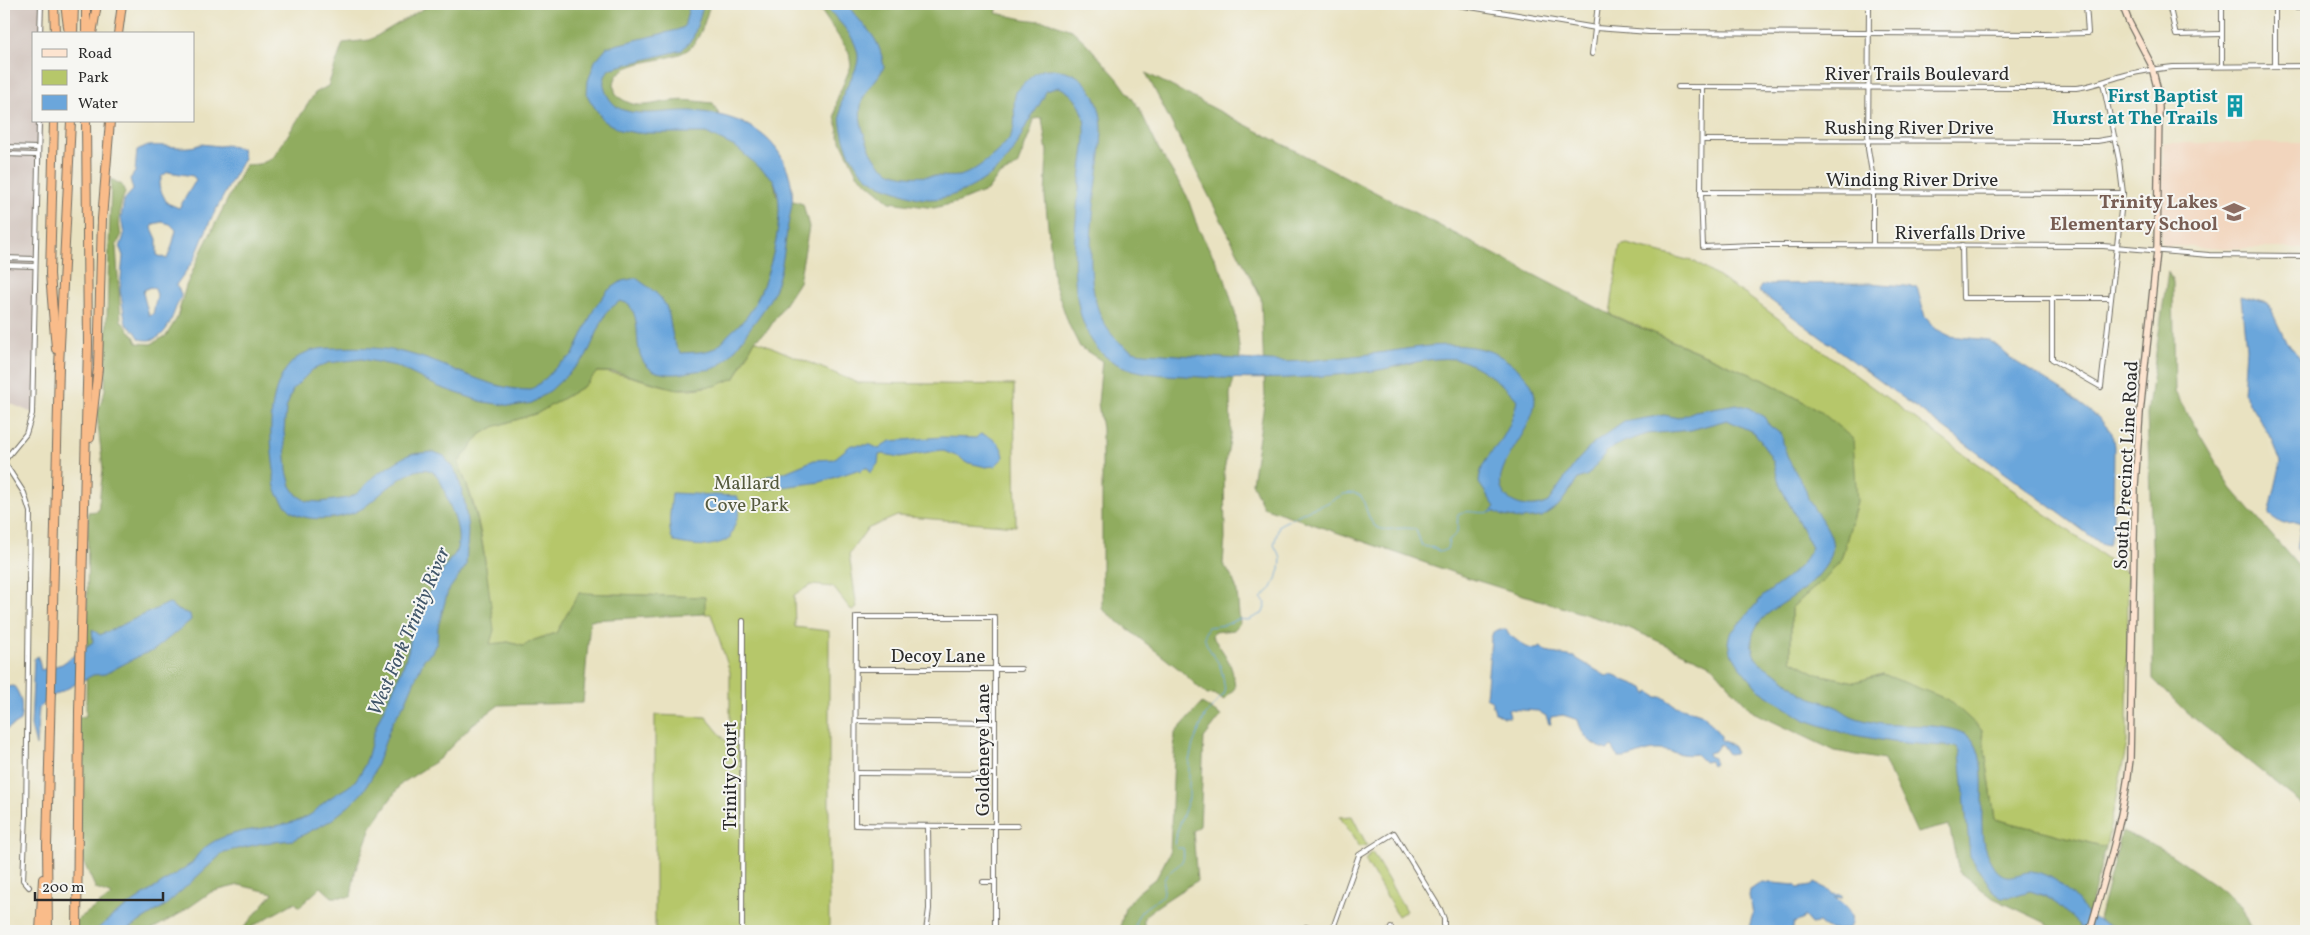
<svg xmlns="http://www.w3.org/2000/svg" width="2310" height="935" font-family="Vollkorn,serif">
	<rect width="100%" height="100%" fill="#f6f6f2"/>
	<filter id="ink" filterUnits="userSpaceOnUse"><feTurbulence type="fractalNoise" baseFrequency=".02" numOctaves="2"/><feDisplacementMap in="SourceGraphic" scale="10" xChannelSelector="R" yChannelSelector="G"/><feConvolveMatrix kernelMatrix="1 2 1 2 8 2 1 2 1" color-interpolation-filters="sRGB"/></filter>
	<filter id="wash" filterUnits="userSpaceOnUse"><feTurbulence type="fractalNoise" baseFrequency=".0096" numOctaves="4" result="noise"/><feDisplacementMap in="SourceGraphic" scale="20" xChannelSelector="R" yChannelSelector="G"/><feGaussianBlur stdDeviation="1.12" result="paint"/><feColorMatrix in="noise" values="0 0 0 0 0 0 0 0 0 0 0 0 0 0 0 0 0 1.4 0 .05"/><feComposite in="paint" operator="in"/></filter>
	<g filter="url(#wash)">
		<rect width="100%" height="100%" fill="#e9e2c1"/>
		<polygon fill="#f2d5bd" points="2163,143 2306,143 2306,248 2208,248 2161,245"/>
		<polygon fill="#cfc1ba" points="4,4 45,4 45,34 34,34 34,121 42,121 35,414 4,401"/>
		<g fill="#b6c76a" stroke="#70794a">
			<polygon points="1627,244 1695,262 1746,295 2128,574 2127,743 2106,847 1995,819 1982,730 1883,674 1855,682 1817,674 1791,660 1791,608 1827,577 1841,560 1857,502 1820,411 1764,380 1610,314 1620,246"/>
			<path d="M755,340L858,383L1014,385L1016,526L897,516L867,529L849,554L857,608L852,611L833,587L811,585L794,595L795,627L829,631V931H655V715L706,717L730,746V672L711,614H705L704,597L579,593L556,633L534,640L523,646L508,642L490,645C488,578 486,524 458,463L481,434L496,426L538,413L584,386L597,372C625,372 647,383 674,388C693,392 717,385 735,378Z"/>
			<polygon points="1352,816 1367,845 1360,847 1340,817"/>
			<polygon points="1372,852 1406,911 1398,916 1365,860"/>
		</g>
		<g fill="#90ac5e" stroke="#5e6c44">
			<path d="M431,4H710C706,17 702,36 691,47C674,64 622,57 615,80C613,85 615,90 616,95C638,112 649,103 673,101C686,99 700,102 713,103L726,128L772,171L777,196L803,204L809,227L799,282L768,330L755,340L735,378L715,386L676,389L616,372H597L584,386L538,413L496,426L481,434L458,463C483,520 486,570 494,630L490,644L508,642L523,646L534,640L556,633L579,593L705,597V614L590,620L583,703L499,705L473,724L439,759L401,784L371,827L355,872L351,897H332L321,887L299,907L295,902L253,926L249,931H241L273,893L239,885L211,892L181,913L149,931H74V922L112,895L96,889L77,848L75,718L86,716L88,512L98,511L103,469L97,415L105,390L111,179L122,185L125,193C119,205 118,223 121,236L116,246L121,321L134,336L137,343L151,344L166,336L177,318L186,286L202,250L245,165L260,164L273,158L315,93L328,86L343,43L370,40Z"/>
			<path d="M813,4H999L996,13L1023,19L1049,22L1072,30L1087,44L1118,79L1139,108L1158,148L1187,196L1198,228L1224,276L1235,312L1240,356L1230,394L1231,435L1224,470L1225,538L1223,564C1241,587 1236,595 1240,623L1234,630L1214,632L1212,636C1226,656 1233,663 1235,688L1224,700L1214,694L1207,695L1179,669L1102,609V429L1098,403L1102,361L1080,347L1069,325L1054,282L1045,197L1047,152L1042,118L1033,119L1030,133L1017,166L998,176L988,190L959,202L934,208L890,202L857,174L839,137L835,116L837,99L851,66L849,52L822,12Z"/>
			<polygon points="1146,73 1615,317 1764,380 1820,411 1853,439 1857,502 1841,560 1827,577 1791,608 1791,660 1817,674 1855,682 1883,674 1949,700 1982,730 1995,819 2106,847 2084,931 2055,931 2044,922 1993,898 1959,872 1949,825 1917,833 1884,760 1835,751 1753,712 1711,665 1629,628 1472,579 1263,507 1252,483 1265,398 1261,298"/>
			<polygon points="2168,271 2173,283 2175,392 2231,488 2306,575 2306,807 2185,711 2153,679 2153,572 2147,414"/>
			<path d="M1202,703L1221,716L1204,738L1200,826L1193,831L1197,881C1191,884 1147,912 1145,916C1143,920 1144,926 1145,931H1119L1125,908L1136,894L1157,877L1170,852L1175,733Z"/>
			<polygon points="2122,831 2167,852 2214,884 2241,906 2253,931 2096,931"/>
		</g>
		<g fill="#6ba6db" stroke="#4b6883" fill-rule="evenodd">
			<path d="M690,4H704L693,38L682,50L609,69C607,72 605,76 604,80C602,91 613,107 623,110C644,117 669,110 691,111C740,114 785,135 792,189C794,203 789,217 787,231C784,252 782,273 773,293C766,309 753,323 744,337C737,347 726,363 715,368C707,371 695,370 685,373C674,375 654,375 646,365C634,351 640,330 634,314C633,310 630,307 629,304L620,301L607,311L586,357L551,390L532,403L513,406L483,402L439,387L396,366L362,359L328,363L312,370L293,389L286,409L284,431L287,471L291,486L297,495L306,501L321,502L348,498L358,493L374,476L404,457L411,454L434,452L444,456L458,476L465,504L468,530L466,566L448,591L438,627L437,642L432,652L424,659L405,703L392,723L373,775L363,792L349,806L330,821L293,840L263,843L224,852L166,905L125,931H95L114,915L192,863C216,822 268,835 306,817C314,814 320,805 327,800C336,793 347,789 354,782C369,765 369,746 376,726C386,701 401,677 408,651C412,636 411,622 417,608C421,600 428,593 434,586C439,578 443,570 448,562C450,559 453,557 455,554C462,538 456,520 450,506C445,496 443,479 433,472C414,459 377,499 363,508C346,519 311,523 294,513C286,508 277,495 275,487C273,482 275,475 274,470C269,435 265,375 303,354C312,349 325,348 335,348C361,346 392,348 417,356C455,367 490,390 531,390L546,378L558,365L573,355L594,309L607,291L622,281L636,278C645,285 656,291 663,301C674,316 668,340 681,353C693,352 704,353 715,348C720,345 725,338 729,334C735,328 743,322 748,315C768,287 790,210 773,179L737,148L706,133H637L620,130L604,121L591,102L587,95L588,81L595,61L607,47L677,30L684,27Z"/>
			<path d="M824,4H847C864,29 879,33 884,67C878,80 863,91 861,106C859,118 862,129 866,139C879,175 897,178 932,176C940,176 951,177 959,176C974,173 1002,150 1010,137C1019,123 1011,107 1016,92C1023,85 1031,75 1040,71C1046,68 1053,69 1059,70C1088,73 1101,102 1102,128C1101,189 1063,317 1133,351C1143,354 1153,353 1163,354C1188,356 1213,357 1238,359C1261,360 1283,363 1306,361C1332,358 1359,356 1385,352C1421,347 1453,340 1489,351C1502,356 1513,364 1523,374C1557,407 1508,444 1501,476C1495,502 1529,513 1548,502L1576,462L1593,444L1624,422L1664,415L1678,418L1695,411L1737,404L1749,408L1764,417L1770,426L1782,435C1784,456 1794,469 1804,486C1807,492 1807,499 1811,504C1821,521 1839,536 1830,558C1823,572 1811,584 1798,593C1779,608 1745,620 1753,652C1757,665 1772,670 1782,677C1789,682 1794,688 1800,692C1811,699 1823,701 1834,706C1840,708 1845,713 1851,716C1860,720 1872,722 1882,724C1908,727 1940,722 1965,734C1995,749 1974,823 1986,852C2005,896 2018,865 2041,873C2061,879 2075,900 2089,914C2098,924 2113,925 2125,931H2099L2080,926L2058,905L2045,896L2030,891L2010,897H2001L1992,889L1970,856L1960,752L1957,747L1892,742L1843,733L1805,720L1759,690L1740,667L1730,651L1728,642L1730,634L1763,596L1786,579L1801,565L1812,548L1780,486L1773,461L1764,446L1755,433L1727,420L1691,430L1647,434L1621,443L1607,451L1588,475L1578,479L1560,504L1542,517L1520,519L1503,516L1494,511L1489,513L1495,507L1479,483C1479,467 1489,455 1498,444C1507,434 1515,413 1517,400C1507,386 1473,361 1455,359C1429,356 1399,367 1373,371C1311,379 1248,381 1185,376C1163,375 1139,374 1119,365C1057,336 1076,225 1081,170C1083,152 1088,132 1083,114C1079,101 1070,92 1059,87L1046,91C1042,103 1033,113 1027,124C1021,135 1017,147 1009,157C992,178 958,199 930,199C918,199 907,195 897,191C882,186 871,182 861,171C845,153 835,119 843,96C848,80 862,67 857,50C852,32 835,18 824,4Z"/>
			<path d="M201,144L219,146L227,145L242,149L244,158L211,219L194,260L176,285C178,289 181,291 181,296C180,300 178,303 176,307C170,324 163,345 140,339L135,331L126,324L120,290L123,256L120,248L124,235L121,218L124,200L133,190L130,179L135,172L137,150C156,139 181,153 201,144ZM168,172L193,176L196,180L179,208L167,203L161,191L159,186L162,176ZM162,222L170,224L176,230L172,246L167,259L157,255V239L152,228L153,224ZM150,287L155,289L157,295L153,314L149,316L143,293L144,290Z"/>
			<polygon points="1870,283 1917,287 1925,317 1936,329 1950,336 1989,340 1996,345 2013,360 2066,393 2099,418 2112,433 2114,446 2113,531 2109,545 2100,543 1758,291 1761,286 1771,284"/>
			<polygon points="2241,296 2268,303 2286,342 2306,363 2306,556 2297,550 2301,522 2281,523 2269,515 2281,462 2272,439 2243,393 2246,348"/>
			<path d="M980,434C992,436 1003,444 1004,457L995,466L986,467L965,462L961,458L941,450L900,457L883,454L879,455L878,464L870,473L869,469L865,467L860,472L857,470L821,482L768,489H764L761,485V479L773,474L778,475L814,460L834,459L851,445H871L879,449L890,441L942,437L976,438Z"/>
			<path d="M672,493L737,496C738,499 740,501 740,504C742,510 732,530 730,538C712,549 694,546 674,542C666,530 671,508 672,493Z"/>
			<polygon points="169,603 177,610 190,614 191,620 153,651 141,655 105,674 93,675 53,696 39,708 36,746 31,726 34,659 38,656 41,670 62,664 93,642 92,629 100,635"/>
			<path d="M1500,629L1507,630L1508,634C1518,640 1529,654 1541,647L1546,652L1574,657L1606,676L1612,675L1644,688L1647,695L1649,692L1657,697H1663L1676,706L1704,715L1721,736V740L1732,745L1736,753L1728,754L1721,744L1719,745L1715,751L1708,753V756L1713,758L1715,763L1712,765L1710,761L1704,762L1696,754C1682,757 1668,749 1654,750C1642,751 1631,759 1619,758L1612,747L1607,750C1590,745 1582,735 1578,720L1563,715L1551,717L1550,720L1551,724H1549L1546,716L1538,711L1508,709L1510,717H1503L1495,712L1491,700L1486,697L1491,638L1493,632Z"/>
			<path d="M14,686C22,697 23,707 20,721L4,731V687Z"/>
			<path d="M1762,882L1795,885L1798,888L1811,886L1815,883L1831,891L1832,894L1842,895V898L1834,897C1844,904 1857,914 1849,928C1838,931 1828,932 1819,923L1811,924L1804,916L1802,920L1794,923L1792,931H1748L1753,913L1749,896L1750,890Z"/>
		</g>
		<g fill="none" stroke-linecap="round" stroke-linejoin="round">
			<path stroke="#6ba6db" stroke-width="1" d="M1134,931C1137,908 1147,908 1162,896C1164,890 1162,882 1166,876C1174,865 1187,866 1183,848H1177L1175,846L1177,832L1189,798V761L1193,744L1205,716L1225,693C1224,684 1223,675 1220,666C1214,653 1198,641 1208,627L1225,625L1238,619L1248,620L1263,613L1266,603L1261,598L1272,588L1280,570L1281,558L1274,545L1279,525L1308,510L1325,504L1344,494L1354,493L1361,496C1366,505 1367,517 1374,525C1384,535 1402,524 1416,530L1422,546L1434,548L1440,552L1447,549L1449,540L1457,533L1458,514C1467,508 1481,516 1494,511"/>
		</g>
	</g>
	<g filter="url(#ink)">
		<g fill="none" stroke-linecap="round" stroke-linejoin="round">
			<defs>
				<g id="street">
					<polyline points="1452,4 1596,28 1649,32 2045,34 2088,33 2086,4"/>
					<polyline points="1869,4 1868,149 1873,179 1873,245"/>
					<polyline points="2169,4 2176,35 2222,34"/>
					<polyline points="2222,4 2222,66"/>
					<polyline points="2275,4 2275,66"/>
					<polyline points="2275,7 2306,7"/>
					<polyline points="40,34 41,4"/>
					<polyline points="1592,54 1598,4"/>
					<path d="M1678,87L2076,88C2093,86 2106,80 2122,76C2139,71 2156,69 2173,67L2306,66"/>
					<polyline points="1702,87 1701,192 1703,247 1754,245 2103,246 2209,255 2306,256"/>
					<polyline points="1702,140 2097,141 2115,138"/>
					<polyline points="4,147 38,148"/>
					<polyline points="4,154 37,155"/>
					<polyline points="1701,192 2123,193"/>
					<polyline points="1962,245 1963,298 2111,298"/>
					<polyline points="4,258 35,259"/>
					<polyline points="4,265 35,266"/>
					<polyline points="2052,298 2052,359 2101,387 2123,193 2119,160 2103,83"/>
					<polyline points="4,461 26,434 32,414 39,121"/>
					<polyline points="4,462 24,493 30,512 26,815 23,880 29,887"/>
					<polyline points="856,669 1021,669"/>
					<polyline points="856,721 995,723"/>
					<polyline points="856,773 995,774"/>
					<polyline points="983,882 995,882"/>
					<polyline points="1306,927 1319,931"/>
					<polyline points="742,931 743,621"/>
					<polyline points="926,931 929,909 928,826"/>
					<path d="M995,931V617H856L855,825C909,826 963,826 1017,826"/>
					<polyline points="1332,931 1359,855 1394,833 1440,909 1444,919 1444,931"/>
					<polyline points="1390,931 1391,928"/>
				</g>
				<path id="secondary" d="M2090,931C2106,874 2124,818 2130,759L2135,486L2140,413L2157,251L2159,109L2158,91L2151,64L2129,22L2122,4"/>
				<g id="highway">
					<polyline points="54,4 55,34"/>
					<polyline points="65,4 69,34"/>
					<polyline points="86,4 86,34"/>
					<polyline points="73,34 74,4"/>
					<polyline points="92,34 97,4"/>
					<polyline points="118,34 122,4"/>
					<polyline points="54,121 50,274 56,349"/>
					<polyline points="90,438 98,368 102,219 110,121"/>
					<polyline points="40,931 43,879"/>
					<polyline points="48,931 47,845 59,366 71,121"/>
					<polyline points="77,931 79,711 88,345 86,121"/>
				</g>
			</defs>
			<use href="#street" stroke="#6e6b60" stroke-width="6"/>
			<use href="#secondary" stroke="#6e6b60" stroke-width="8"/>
			<use href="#highway" stroke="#6e6b60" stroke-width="10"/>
			<use href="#street" stroke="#fff" stroke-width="4"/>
			<use href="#secondary" stroke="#fde4d0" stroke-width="5.5"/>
			<use href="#highway" stroke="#f9bc8a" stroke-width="8"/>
		</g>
	</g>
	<defs>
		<symbol id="building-bare" viewBox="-9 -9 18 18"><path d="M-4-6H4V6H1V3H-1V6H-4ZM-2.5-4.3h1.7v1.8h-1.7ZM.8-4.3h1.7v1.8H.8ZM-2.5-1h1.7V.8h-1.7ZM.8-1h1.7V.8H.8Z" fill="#0f9aa8" stroke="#f6f6f2" stroke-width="2.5" paint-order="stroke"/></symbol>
		<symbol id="school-bare" viewBox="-9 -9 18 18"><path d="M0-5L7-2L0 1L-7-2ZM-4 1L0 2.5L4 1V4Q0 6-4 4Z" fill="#8d6e63" stroke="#f6f6f2" stroke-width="2.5" paint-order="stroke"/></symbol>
	</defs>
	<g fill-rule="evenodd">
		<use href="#building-bare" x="2219" y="90" width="32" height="32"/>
		<use href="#school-bare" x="2218" y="196" width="32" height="32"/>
	</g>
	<g text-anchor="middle" stroke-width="4" stroke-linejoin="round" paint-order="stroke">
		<g font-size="19" fill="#2b2b2b" stroke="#f6f6f2">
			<text x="1917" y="80">River Trails Boulevard</text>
			<text x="1909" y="134">Rushing River Drive</text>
			<text x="1912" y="186">Winding River Drive</text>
			<text x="1960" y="239">Riverfalls Drive</text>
			<text transform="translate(2125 465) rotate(-87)" y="7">South Precinct Line Road</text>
			<text x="938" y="662">Decoy Lane</text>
			<text transform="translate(982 750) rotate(-90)" y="7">Goldeneye Lane</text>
			<text transform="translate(729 776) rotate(-90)" y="7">Trinity Court</text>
		</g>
		<g font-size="19" font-weight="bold" fill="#0d838f" stroke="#f6f6f2" text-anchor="end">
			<text x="2218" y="102">First Baptist<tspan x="2218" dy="22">Hurst at The Trails</tspan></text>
		</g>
		<g font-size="19" font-weight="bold" fill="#785e54" stroke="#f6f6f2" text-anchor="end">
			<text x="2218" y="208">Trinity Lakes<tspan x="2218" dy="22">Elementary School</tspan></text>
		</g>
		<g font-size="19" fill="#555a3e" stroke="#f6f6f2">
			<text x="747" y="489">Mallard<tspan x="747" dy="22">Cove Park</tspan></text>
		</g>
		<g font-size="20" font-style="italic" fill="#415669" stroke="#f6f6f2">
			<text transform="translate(408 631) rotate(-67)" y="7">West Fork Trinity River</text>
		</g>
	</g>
	<rect width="2310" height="935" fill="none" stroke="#f6f6f2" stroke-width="20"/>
	<rect x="32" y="32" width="162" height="90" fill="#f6f6f2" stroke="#a5a5a2"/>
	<rect x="42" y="49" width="25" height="8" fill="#fde4d0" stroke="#a5a5a2"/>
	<text x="78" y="58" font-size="15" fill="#2b2b2b">Road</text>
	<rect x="42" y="70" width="25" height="15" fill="#b6c76a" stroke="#a5a5a2"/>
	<text x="78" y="82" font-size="15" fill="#2b2b2b">Park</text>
	<rect x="42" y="95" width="25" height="15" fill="#6ba6db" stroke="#a5a5a2"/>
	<text x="78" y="108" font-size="15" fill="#2b2b2b">Water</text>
	<path d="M35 892v8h128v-8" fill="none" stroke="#2b2b2b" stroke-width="2.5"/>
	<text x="42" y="892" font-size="15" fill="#2b2b2b" stroke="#f6f6f2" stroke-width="4" paint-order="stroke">200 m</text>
</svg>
